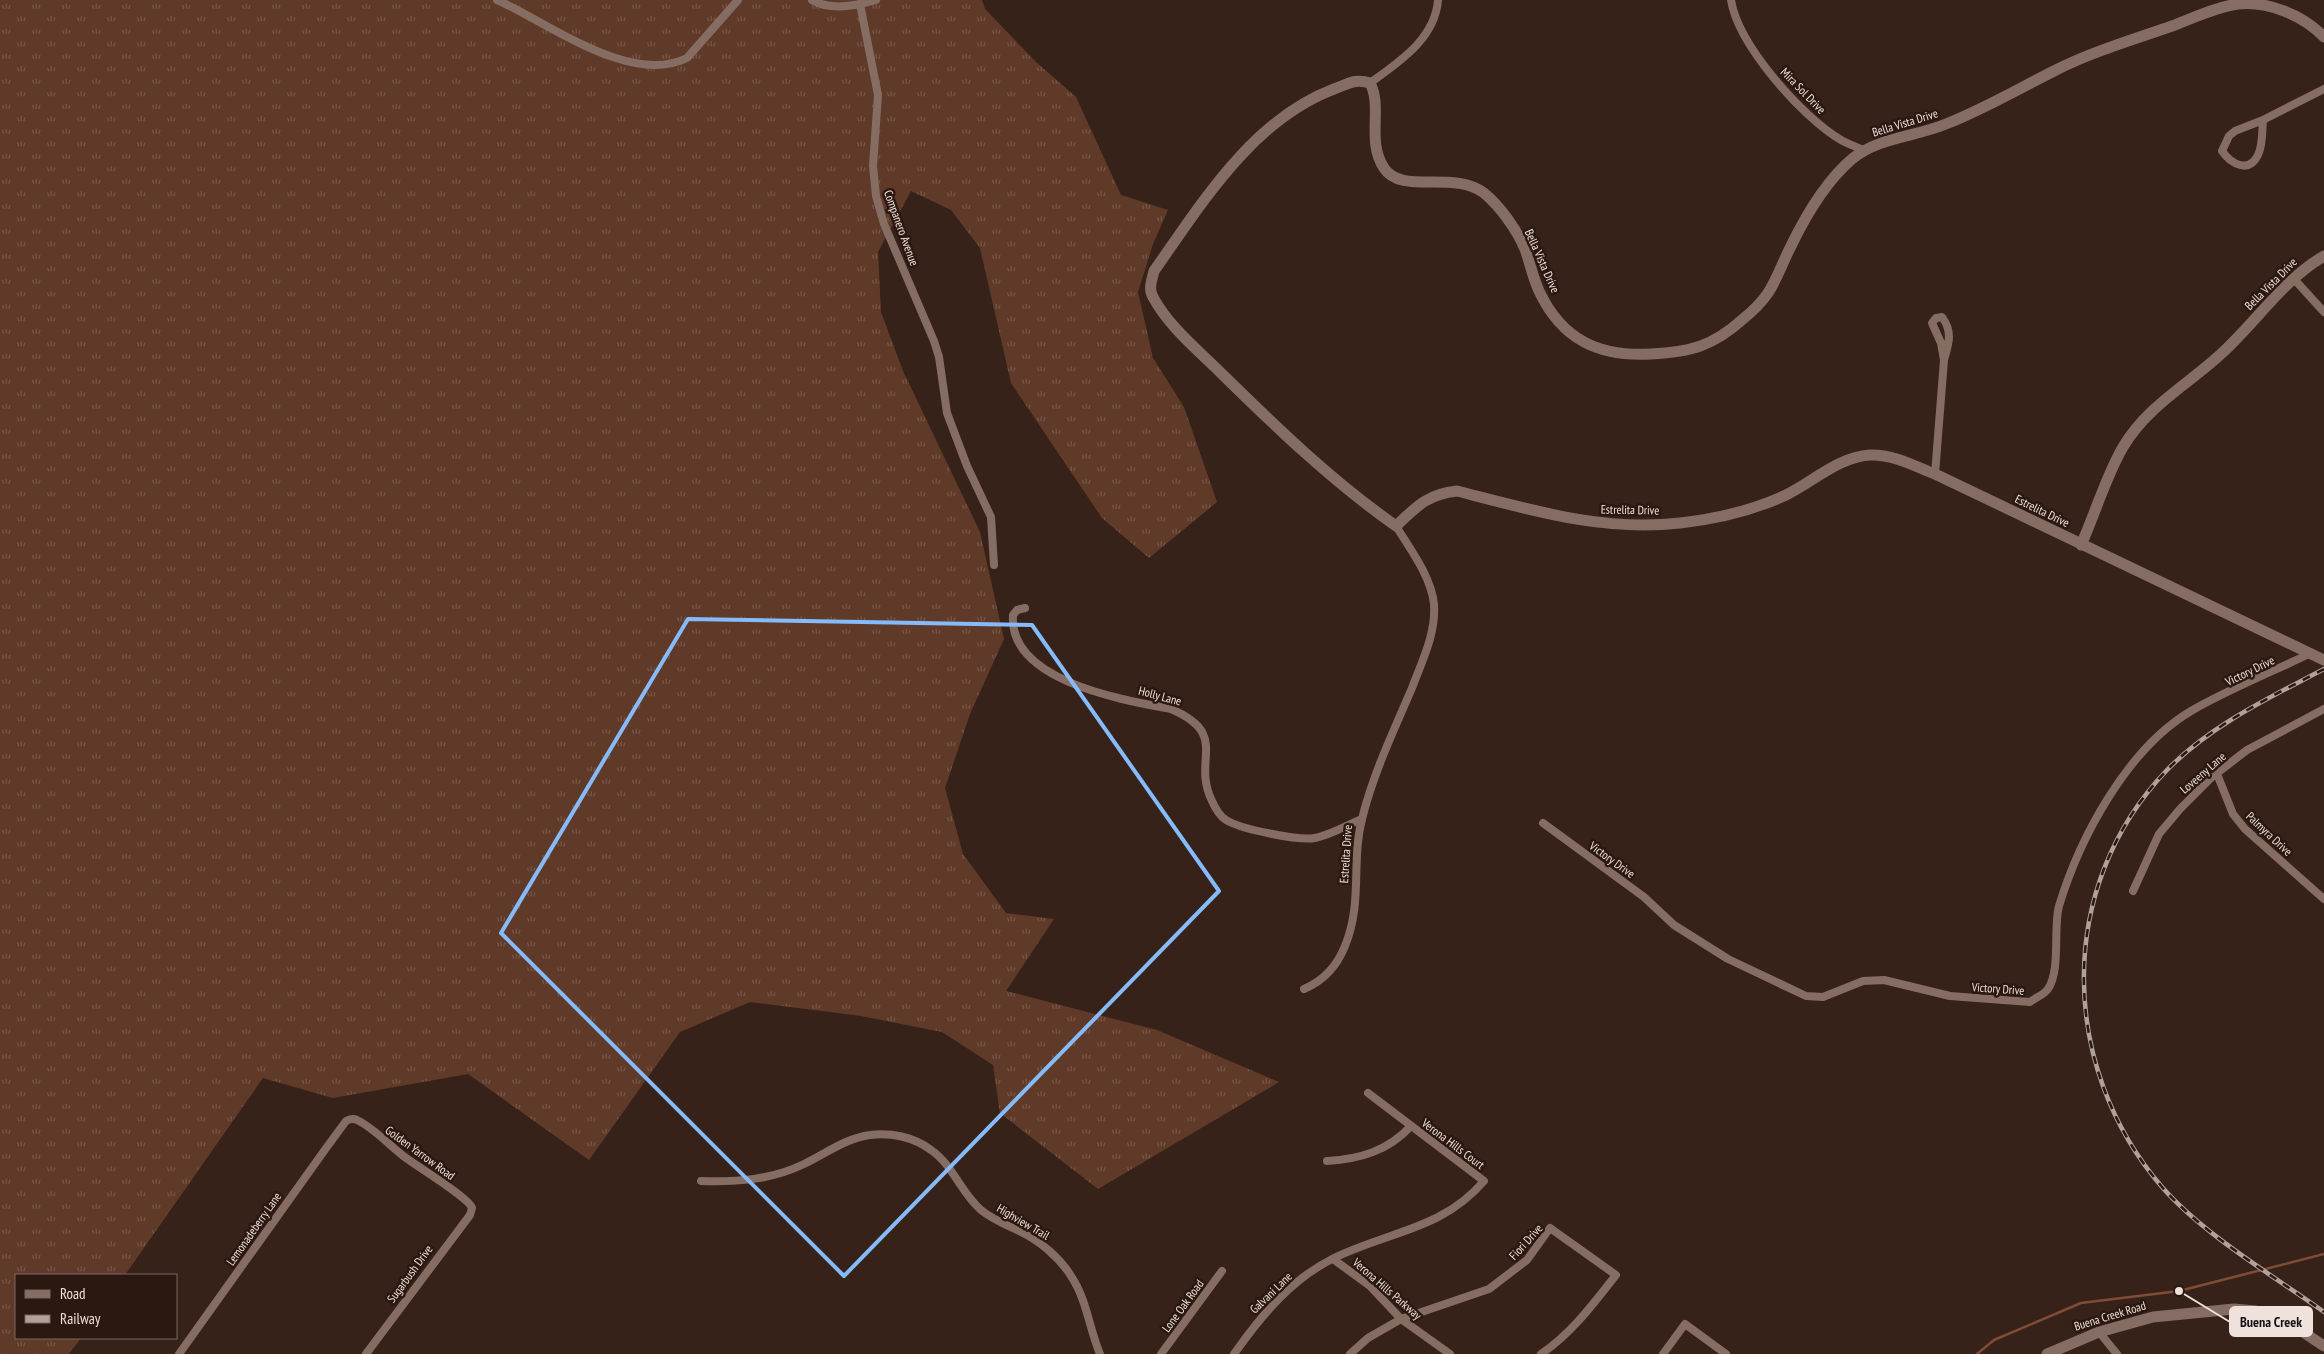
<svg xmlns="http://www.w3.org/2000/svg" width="2324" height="1354" font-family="'PT Sans Narrow',sans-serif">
	<defs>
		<pattern id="grass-tufts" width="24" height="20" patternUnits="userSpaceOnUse" patternTransform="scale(1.25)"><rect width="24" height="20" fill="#603a29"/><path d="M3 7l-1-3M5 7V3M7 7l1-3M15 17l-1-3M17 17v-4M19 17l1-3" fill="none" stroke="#775647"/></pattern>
	</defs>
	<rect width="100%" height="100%" fill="#362219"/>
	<polygon fill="url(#grass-tufts)" points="0,0 982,0 985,9 1036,62 1076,97 1121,195 1168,210 1153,244 1138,292 1153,358 1184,407 1217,502 1149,558 1102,518 1011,383 980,248 951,210 911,191 878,252 881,312 903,371 980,532 1004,639 970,714 945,788 963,854 1006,913 1054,919 1006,991 1157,1030 1279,1082 1098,1189 1000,1113 993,1065 942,1032 861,1016 750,1002 680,1032 589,1160 468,1074 333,1098 263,1078 125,1275 16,1275 16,1338 81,1338 69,1354 0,1354"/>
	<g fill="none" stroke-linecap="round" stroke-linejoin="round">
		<polyline stroke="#804c36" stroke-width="2.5" points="1977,1354 1994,1340 2081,1303 2179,1291 2324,1254"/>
		<g stroke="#856d63" stroke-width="8">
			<path d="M497,0C549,23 630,86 687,58L738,0"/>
			<path d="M812,0C830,11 856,6 876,0"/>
			<path d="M1731,0C1738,45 1802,117 1841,140C1848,144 1857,147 1865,151"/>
			<polyline points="860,4 878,95 873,166 876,196 884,224 934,341 939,357 947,413 967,466 991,517 994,565"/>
			<path d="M1370,83C1399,62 1435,39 1438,0"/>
			<path d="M2263,120C2262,131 2263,145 2258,155C2249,174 2231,164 2222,151L2229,136L2235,131L2263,120L2324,89"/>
			<polyline points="2294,279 2324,312"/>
			<path d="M1935,474L1944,360L1941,343L1932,323L1936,318L1942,317C1953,332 1949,343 1944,360"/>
			<path d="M1025,608L1017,610L1013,615C1008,681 1123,700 1171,709C1231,735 1191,759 1212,801C1215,808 1220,816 1226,820C1240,829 1299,841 1315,838C1331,835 1347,825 1362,819"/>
			<polyline points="2217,774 2233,814 2245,829 2324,899"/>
			<path d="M1543,823L1644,897L1674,925L1728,959L1806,996L1823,997L1863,981L1884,980L1950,996L2030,1002C2035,998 2045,994 2048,989C2061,970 2053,927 2059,906C2080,837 2127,749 2191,711C2229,689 2272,672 2311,653"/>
			<polyline points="2133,891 2159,834 2180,809 2212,777 2247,750 2324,709"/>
			<path d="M1304,989C1323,981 1337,966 1345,946C1363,902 1351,862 1362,819C1373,774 1394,730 1412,688C1422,661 1436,634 1434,604C1431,576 1410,549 1396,526"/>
			<path d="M1327,1161C1360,1159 1388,1151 1411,1126"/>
			<path d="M701,1181C738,1182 771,1180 804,1164C825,1154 846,1138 870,1135C890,1132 914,1137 931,1150C953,1165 961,1193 981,1210C993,1220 1007,1225 1021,1232C1040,1241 1060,1258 1071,1276C1087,1300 1089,1328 1100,1354"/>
			<polyline points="1333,1259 1370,1286 1401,1319 1450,1354"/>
			<polyline points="2099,1332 2117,1354"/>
			<path d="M179,1354L324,1151L346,1121C350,1119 353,1118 357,1120C374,1128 390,1146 406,1158C418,1167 469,1198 472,1208L470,1215L366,1354"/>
			<polyline points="1161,1354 1222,1271"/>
			<path d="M1234,1354C1261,1316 1291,1279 1334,1258C1389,1231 1442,1230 1484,1181L1368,1093"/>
			<path d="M1350,1354L1368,1338L1401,1319L1489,1289L1527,1260L1550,1228L1616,1275C1593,1304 1572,1333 1541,1354"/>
			<polyline points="1663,1354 1685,1324 1726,1354"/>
		</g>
		<g stroke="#856d63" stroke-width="11">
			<path d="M2324,37C2303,15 2268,1 2238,4C2216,7 2193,18 2172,26C2132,40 2091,52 2054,71C2018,89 1984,109 1946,124C1915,137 1879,137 1852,159C1825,182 1806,215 1791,246C1774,280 1774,294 1743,319C1713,346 1691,352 1651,354C1599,357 1562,340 1539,291C1533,278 1530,263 1525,249C1517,230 1500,206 1484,193C1454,170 1401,195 1384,168C1366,141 1383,107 1370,83C1355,78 1348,84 1334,89C1252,120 1202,203 1154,271C1152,280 1148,289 1153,297C1169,327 1198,350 1221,373C1277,428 1332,481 1396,526C1417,506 1428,494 1457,491C1531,510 1603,532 1680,523C1715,519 1754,510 1786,495C1813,482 1838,457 1870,455C1893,454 1914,466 1935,474L2324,660"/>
			<path d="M2081,545C2095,514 2106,476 2123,447C2147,406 2189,384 2222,353C2256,322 2284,279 2324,256"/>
			<polyline points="2047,1354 2099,1332 2153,1317 2234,1309 2256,1311 2282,1318 2324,1346"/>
		</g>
		<defs>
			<path id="rail" d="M2324,669C2269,698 2211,725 2167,770C2055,887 2059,1067 2162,1187C2203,1234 2272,1275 2324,1312"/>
		</defs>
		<use href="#rail" stroke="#b1a19b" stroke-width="4.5"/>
		<use href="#rail" stroke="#2b1810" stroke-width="2.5" stroke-dasharray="8" stroke-linecap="butt"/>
	</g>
	<path fill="none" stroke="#86bbfb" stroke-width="4" stroke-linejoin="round" d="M688,619L1032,625L1219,891L844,1276L501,933Z"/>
	<g text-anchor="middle" stroke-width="5" stroke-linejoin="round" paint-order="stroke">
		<g font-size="12" fill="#efe1dc" stroke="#2b1810">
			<text transform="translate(1803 91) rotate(46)" y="4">Mira Sol Drive</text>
			<text transform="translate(1905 123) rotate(-17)" y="4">Bella Vista Drive</text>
			<text transform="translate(901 228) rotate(70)" y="4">Companero Avenue</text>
			<text transform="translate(1542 261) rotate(66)" y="4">Bella Vista Drive</text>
			<text transform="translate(2271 284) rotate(-45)" y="4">Bella Vista Drive</text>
			<text transform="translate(1630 510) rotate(1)" y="4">Estrelita Drive</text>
			<text transform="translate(2042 511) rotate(26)" y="4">Estrelita Drive</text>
			<text transform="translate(2250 671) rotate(-26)" y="4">Victory Drive</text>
			<text transform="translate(1160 696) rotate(15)" y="4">Holly Lane</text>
			<text transform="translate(2203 773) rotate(-41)" y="4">Loveeny Lane</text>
			<text transform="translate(2269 834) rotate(43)" y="4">Palmyra Drive</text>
			<text transform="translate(1346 854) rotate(-86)" y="4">Estrelita Drive</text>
			<text transform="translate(1612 860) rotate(36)" y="4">Victory Drive</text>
			<text transform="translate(1998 989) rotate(4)" y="4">Victory Drive</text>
			<text transform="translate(1453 1144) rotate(37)" y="4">Verona Hills Court</text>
			<text transform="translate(420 1153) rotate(36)" y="4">Golden Yarrow Road</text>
			<text transform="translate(1023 1222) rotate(30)" y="4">Highview Trail</text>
			<text transform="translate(254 1229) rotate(-55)" y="4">Lemonadeberry Lane</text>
			<text transform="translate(1526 1242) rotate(-48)" y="4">Fiori Drive</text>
			<text transform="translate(410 1274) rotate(-54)" y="4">Sugarbush Drive</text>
			<text transform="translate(1387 1289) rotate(41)" y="4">Verona Hills Parkway</text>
			<text transform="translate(1271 1293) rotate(-44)" y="4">Galvani Lane</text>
			<text transform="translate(1183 1306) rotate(-54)" y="4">Lone Oak Road</text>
			<text transform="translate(2110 1316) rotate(-17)" y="4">Buena Creek Road</text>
		</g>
	</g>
	<path fill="none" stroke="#efe1dc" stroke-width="2" d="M2179 1291L2230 1322"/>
	<circle fill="#efe1dc" stroke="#2b1810" stroke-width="2" cx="2179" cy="1291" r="5"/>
	<rect fill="#efe1dc" stroke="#efe1dc" stroke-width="2" x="2230" y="1307" width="82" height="29" rx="5"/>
	<g font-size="14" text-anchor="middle" font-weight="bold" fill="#111">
		<text x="2271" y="1327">Buena Creek</text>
	</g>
	<rect x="15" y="1274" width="162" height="65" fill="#2b1810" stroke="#796862"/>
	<rect x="25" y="1290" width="25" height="8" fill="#856d63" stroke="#796862"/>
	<text x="60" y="1299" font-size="15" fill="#efe1dc">Road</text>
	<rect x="25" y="1315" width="25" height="8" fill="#b1a19b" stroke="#796862"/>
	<text x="60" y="1324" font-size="15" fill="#efe1dc">Railway</text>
</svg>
